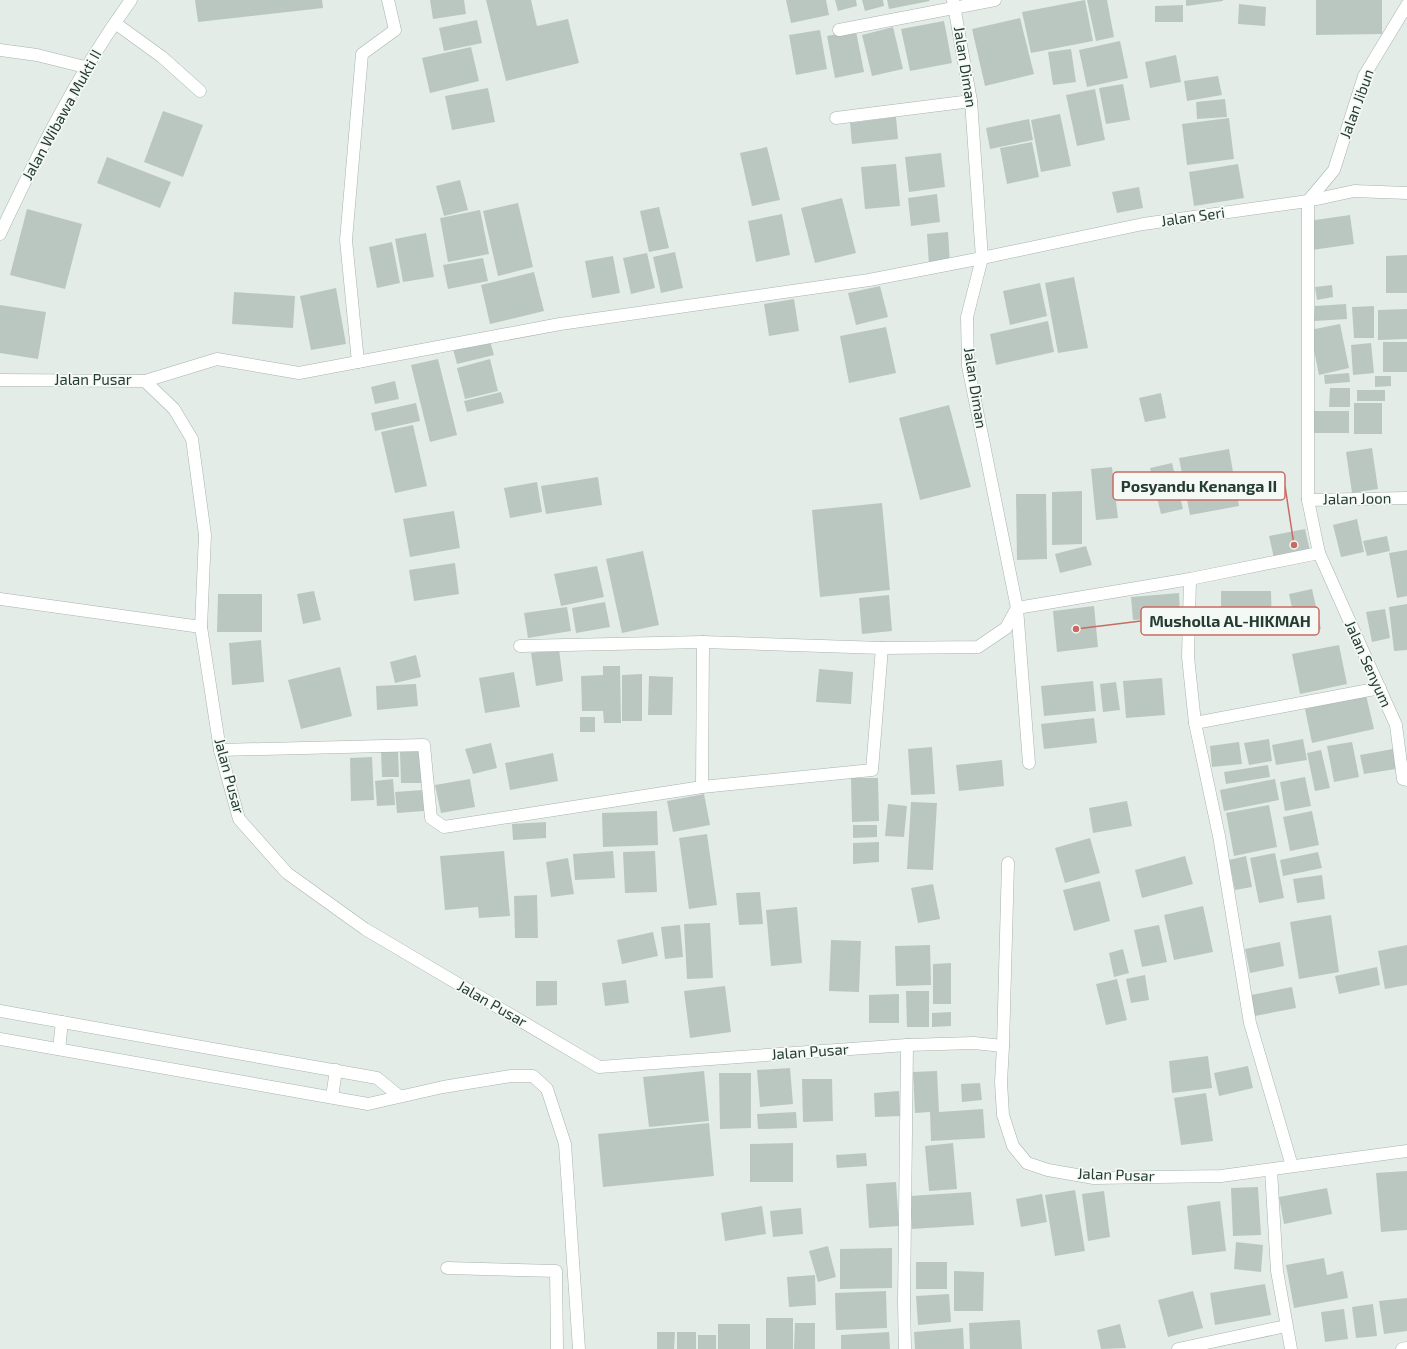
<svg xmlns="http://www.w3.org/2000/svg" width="1407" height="1349" font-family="'Exo 2',sans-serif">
	<rect width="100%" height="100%" fill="#e4ece7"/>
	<g fill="#bac7c0">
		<polygon points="195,0 322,0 323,8 198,22"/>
		<polygon points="430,0 464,0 466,14 433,19"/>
		<polygon points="486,0 531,0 537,26 568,19 579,63 506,81"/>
		<polygon points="786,0 826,0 829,15 791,23"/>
		<polygon points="835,0 856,0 857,6 838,11"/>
		<polygon points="862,0 883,0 884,6 865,11"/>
		<polygon points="887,0 929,0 930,1 889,9"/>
		<polygon points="1085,0 1093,41 1031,53 1022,12"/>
		<polygon points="1087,0 1107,0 1114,37 1096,41"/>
		<polygon points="1186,0 1223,0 1223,1 1186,6"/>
		<polygon points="1316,0 1382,0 1382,34 1316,35"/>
		<polygon points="1239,4 1266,7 1265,26 1238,24"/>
		<polygon points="1183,5 1183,22 1155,22 1155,6"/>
		<polygon points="1020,18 1034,74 985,86 972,29"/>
		<polygon points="477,20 482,43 444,51 439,28"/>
		<polygon points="944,21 952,63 910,71 901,29"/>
		<polygon points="893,27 903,69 872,76 862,35"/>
		<polygon points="820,30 827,69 796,75 789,35"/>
		<polygon points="856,31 864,72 835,78 827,36"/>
		<polygon points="1120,41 1128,78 1087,87 1079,50"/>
		<polygon points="471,47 479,81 430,93 422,58"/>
		<polygon points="1071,49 1076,82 1053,85 1048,52"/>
		<polygon points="1176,55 1181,82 1150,88 1145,62"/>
		<polygon points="1218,76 1222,95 1187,101 1184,81"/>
		<polygon points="1123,84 1130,120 1106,124 1099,88"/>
		<polygon points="488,88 495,122 452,130 445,96"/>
		<polygon points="1095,89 1105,140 1077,146 1066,95"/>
		<polygon points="1225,99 1227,117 1197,119 1196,102"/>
		<polygon points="163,111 203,125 183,177 144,162"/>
		<polygon points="1060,114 1071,166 1041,172 1031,120"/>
		<polygon points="896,117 898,139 852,144 850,123"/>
		<polygon points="1229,118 1234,159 1187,165 1182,124"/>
		<polygon points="1029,119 1033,140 990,149 986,128"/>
		<polygon points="1032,142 1039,177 1007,184 1000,148"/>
		<polygon points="767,147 780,200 752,206 740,153"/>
		<polygon points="941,153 945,187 909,192 905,157"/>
		<polygon points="107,157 171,182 160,208 97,183"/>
		<polygon points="896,164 900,206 865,209 861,167"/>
		<polygon points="1238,164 1244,198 1194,206 1189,172"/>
		<polygon points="460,180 468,210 444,216 436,186"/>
		<polygon points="1139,187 1143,208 1117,213 1112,192"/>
		<polygon points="937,194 940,222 911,226 908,198"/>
		<polygon points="842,198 856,253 815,263 801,208"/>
		<polygon points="518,203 533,267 498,276 483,211"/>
		<polygon points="659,207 669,248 649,252 640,211"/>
		<polygon points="27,209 82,224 65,289 10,275"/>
		<polygon points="480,210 489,254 448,262 440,218"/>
		<polygon points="782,214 790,255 756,262 748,221"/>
		<polygon points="1350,215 1354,244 1312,250 1308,221"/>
		<polygon points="948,232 950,264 929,266 927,234"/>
		<polygon points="426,233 434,277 403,282 395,239"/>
		<polygon points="392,242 400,283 377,288 369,247"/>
		<polygon points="675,252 683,288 661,293 653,257"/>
		<polygon points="647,253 655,288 631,294 623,258"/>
		<polygon points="1407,255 1407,293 1386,293 1386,256"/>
		<polygon points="613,256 620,293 592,298 585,261"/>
		<polygon points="483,258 488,281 448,289 443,265"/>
		<polygon points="534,272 544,311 490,324 481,285"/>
		<polygon points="1074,277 1088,348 1058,353 1045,283"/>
		<polygon points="1040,283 1047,316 1010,325 1003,291"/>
		<polygon points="1332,285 1333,297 1317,300 1315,287"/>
		<polygon points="880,286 888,317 856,325 848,293"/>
		<polygon points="336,288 346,344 311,350 300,296"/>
		<polygon points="234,292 295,296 293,328 232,324"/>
		<polygon points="794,299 799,331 769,336 764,304"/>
		<polygon points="1346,304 1347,319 1314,321 1315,306"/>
		<polygon points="0,305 46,312 38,359 0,353"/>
		<polygon points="1374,306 1374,338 1354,338 1352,307"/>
		<polygon points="1407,309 1407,339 1378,340 1378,310"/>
		<polygon points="1048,321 1054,352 996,365 990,334"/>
		<polygon points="1340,324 1349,368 1319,375 1310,330"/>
		<polygon points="886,327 896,373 849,383 840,336"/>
		<polygon points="490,341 494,355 457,364 453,349"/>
		<rect x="1383" y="342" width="24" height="30"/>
		<polygon points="1371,343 1374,373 1353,375 1351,345"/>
		<polygon points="438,359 457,435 430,442 411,365"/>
		<polygon points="490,359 498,391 465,399 457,368"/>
		<polygon points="1349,373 1350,382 1325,384 1324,375"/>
		<polygon points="1375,376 1391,376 1391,386 1375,387"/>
		<polygon points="395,381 399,399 375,404 371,387"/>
		<polygon points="1330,388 1350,388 1350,407 1329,407"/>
		<rect x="1357" y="390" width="28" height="11"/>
		<polygon points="501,392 504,403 467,412 464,401"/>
		<polygon points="1161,393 1166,418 1145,422 1139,398"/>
		<polygon points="416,403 420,421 375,431 371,413"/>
		<rect x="1354" y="403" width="28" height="31"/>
		<polygon points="949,405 971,487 920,500 899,418"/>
		<rect x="1314" y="411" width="35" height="22"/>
		<polygon points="413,425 427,486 395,493 381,432"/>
		<polygon points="1372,448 1378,489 1352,493 1346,452"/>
		<polygon points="1229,449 1239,506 1190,515 1179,458"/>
		<polygon points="1172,463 1183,509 1161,514 1150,468"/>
		<polygon points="1112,467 1118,518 1096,520 1091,469"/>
		<polygon points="598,477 602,505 546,514 541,486"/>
		<polygon points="537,482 542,512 510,518 504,488"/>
		<polygon points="1082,491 1082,544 1052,545 1052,492"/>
		<polygon points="1016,494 1046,494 1047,559 1017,560"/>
		<polygon points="882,503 890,590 820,597 812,510"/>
		<polygon points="454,511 460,548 410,557 403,519"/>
		<polygon points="1357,519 1364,552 1341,557 1333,525"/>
		<polygon points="1305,529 1310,551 1274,558 1269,536"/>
		<polygon points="1387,536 1390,551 1367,556 1363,541"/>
		<polygon points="1086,546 1092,565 1060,573 1055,554"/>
		<polygon points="1407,550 1407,596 1397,598 1389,553"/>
		<polygon points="643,551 659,625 622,633 606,559"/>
		<polygon points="455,563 459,594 414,601 409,570"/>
		<polygon points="597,566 604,597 561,606 554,574"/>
		<polygon points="1312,589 1321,629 1298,634 1289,594"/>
		<polygon points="314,591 321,620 303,624 297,594"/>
		<polygon points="1221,591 1271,591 1272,629 1221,629"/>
		<polygon points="1179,593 1180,617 1133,620 1131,597"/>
		<polygon points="218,594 262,594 262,632 217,632"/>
		<polygon points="889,595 892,631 862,634 859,598"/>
		<polygon points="605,602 610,627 576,633 572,608"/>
		<polygon points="1407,604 1407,650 1394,651 1389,607"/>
		<polygon points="1094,606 1098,647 1057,652 1053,611"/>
		<polygon points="567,607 571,631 528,638 524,613"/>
		<polygon points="1385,609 1390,638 1372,642 1366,612"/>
		<polygon points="261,640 264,682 232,685 229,643"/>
		<polygon points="1339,645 1347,684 1300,694 1292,654"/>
		<polygon points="559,649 563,681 536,686 531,653"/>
		<polygon points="416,655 421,677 395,683 390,662"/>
		<polygon points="603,666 620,666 621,723 604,723 603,711 582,711 581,676 603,675"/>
		<polygon points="340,667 352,716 301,729 288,680"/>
		<polygon points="819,669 853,672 851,704 816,702"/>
		<polygon points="514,672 520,707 485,713 479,678"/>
		<polygon points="642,674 642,721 622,721 622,675"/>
		<polygon points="649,676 673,677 672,715 648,715"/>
		<polygon points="1162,678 1165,715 1126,718 1123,681"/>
		<polygon points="1093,681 1096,711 1044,716 1041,686"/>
		<polygon points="1116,682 1120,710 1103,712 1100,684"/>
		<polygon points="416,684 418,706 377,710 376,686"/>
		<polygon points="1366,695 1374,729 1312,743 1305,709"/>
		<rect x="580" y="717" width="15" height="15"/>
		<polygon points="1094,718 1097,743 1044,749 1041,724"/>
		<polygon points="1269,739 1272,761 1249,765 1244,743"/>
		<polygon points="1303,739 1307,760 1276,765 1272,745"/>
		<polygon points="1239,742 1242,764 1212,767 1210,746"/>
		<polygon points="1352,742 1359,777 1334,782 1327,746"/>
		<polygon points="491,743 497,768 473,774 465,749"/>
		<polygon points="932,747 935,794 911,795 908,749"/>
		<polygon points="1393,749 1396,769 1364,774 1360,755"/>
		<polygon points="381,750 398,750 399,777 382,777"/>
		<polygon points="1321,750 1330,788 1315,791 1307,753"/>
		<polygon points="422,751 423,783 401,783 400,752"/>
		<polygon points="553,753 558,781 510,790 505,763"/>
		<polygon points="372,757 374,800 351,801 350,758"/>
		<polygon points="1002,760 1004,786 959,791 956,765"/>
		<polygon points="1268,765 1270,777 1226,784 1224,772"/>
		<polygon points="1305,777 1311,806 1285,811 1280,782"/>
		<polygon points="851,778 878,778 879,821 852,822"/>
		<polygon points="393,779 395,805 377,806 375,781"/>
		<polygon points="470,779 475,807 441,813 435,785"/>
		<polygon points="1275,779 1279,800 1224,811 1220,790"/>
		<polygon points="423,790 424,811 397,813 395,792"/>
		<polygon points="704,794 710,825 673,832 667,801"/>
		<polygon points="1127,801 1132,826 1093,833 1089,808"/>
		<polygon points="911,802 937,803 933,870 907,869"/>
		<polygon points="888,804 907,806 904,837 885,836"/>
		<polygon points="1269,805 1277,847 1234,856 1226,813"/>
		<polygon points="657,811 658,845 603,847 602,813"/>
		<polygon points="1312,811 1319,845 1290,851 1283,817"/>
		<polygon points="546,822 546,838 513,840 512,824"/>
		<polygon points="853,825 877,825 877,837 853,838"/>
		<polygon points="707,834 717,905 689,909 679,838"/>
		<polygon points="1090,838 1100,873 1065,883 1055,848"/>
		<polygon points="879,842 879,862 853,864 853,843"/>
		<polygon points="504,851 510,916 479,918 478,907 445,910 440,856"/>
		<polygon points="613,851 615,878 575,880 573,854"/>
		<polygon points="655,851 657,892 625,893 623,852"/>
		<polygon points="1318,852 1322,868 1283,876 1280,860"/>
		<polygon points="1275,853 1284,898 1259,903 1250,858"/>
		<polygon points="1185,856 1193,884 1142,898 1135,870"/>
		<polygon points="1246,856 1252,887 1235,890 1229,860"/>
		<polygon points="568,858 574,894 551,897 546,862"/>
		<polygon points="1322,875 1325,899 1297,903 1293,879"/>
		<polygon points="1100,881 1110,921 1074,931 1063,890"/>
		<polygon points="933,884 940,919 918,923 911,888"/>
		<polygon points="760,892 763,924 739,925 736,893"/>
		<polygon points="537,895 538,938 515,938 514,896"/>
		<polygon points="1203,906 1213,952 1174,960 1164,915"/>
		<polygon points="797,907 802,963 771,966 766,910"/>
		<polygon points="1331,915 1339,972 1299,979 1290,922"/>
		<polygon points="710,923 713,978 687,979 684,924"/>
		<polygon points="680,925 683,957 665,959 661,927"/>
		<polygon points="1159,925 1167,962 1142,967 1134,930"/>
		<polygon points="653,932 658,956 622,964 617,940"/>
		<polygon points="831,940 861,941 859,992 829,991"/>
		<polygon points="1280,942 1284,966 1250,973 1245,949"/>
		<polygon points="930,945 931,985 896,986 895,946"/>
		<polygon points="1407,945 1407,985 1385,989 1378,951"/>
		<polygon points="1123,949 1129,973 1114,977 1109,953"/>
		<polygon points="951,963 951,1004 933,1004 933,964"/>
		<polygon points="1377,967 1380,985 1339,994 1335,976"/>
		<polygon points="1145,975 1149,1000 1131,1003 1126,979"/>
		<polygon points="1117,979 1127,1020 1106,1025 1096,984"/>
		<polygon points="626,980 629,1003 605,1006 602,983"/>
		<polygon points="536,981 557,981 557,1005 536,1006"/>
		<polygon points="725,986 731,1032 690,1038 684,991"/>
		<polygon points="1292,987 1296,1008 1255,1016 1251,995"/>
		<polygon points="906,991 929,991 929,1027 907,1027"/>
		<polygon points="899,994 899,1023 869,1023 869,995"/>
		<polygon points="951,1012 951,1026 932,1027 932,1013"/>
		<polygon points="1208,1056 1212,1088 1172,1093 1169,1061"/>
		<polygon points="1248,1066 1253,1088 1219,1096 1214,1073"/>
		<polygon points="790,1068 793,1104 760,1107 757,1070"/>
		<polygon points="704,1071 709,1121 649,1127 643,1077"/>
		<polygon points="937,1071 939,1112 983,1109 985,1138 931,1141 930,1112 915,1113 913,1072"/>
		<polygon points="719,1073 751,1073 751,1128 720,1129"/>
		<polygon points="802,1079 832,1079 833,1121 803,1122"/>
		<polygon points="980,1083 982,1100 962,1102 961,1084"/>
		<polygon points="899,1091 900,1116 875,1117 874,1093"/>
		<polygon points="1206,1093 1213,1141 1181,1145 1174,1098"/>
		<polygon points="796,1112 797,1128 758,1129 757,1114"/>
		<polygon points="709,1123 714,1176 603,1187 598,1134"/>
		<polygon points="793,1143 793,1182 750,1182 750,1144"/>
		<polygon points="953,1143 957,1189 929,1191 925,1146"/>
		<polygon points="866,1153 867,1166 837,1168 836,1155"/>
		<polygon points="1407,1171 1407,1230 1381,1232 1376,1173"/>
		<polygon points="896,1182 899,1226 869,1228 866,1184"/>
		<polygon points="1258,1187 1261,1235 1233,1236 1231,1188"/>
		<polygon points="1327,1188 1332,1214 1284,1224 1279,1197"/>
		<polygon points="1075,1190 1085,1251 1055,1256 1045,1195"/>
		<polygon points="1104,1191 1110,1237 1088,1241 1082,1194"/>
		<polygon points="971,1192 974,1225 912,1229 910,1196"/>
		<polygon points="1042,1194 1047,1222 1021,1227 1016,1199"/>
		<polygon points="1220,1201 1226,1251 1192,1255 1187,1206"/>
		<polygon points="762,1206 766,1234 725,1241 721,1213"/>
		<polygon points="801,1208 803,1234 773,1237 770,1211"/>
		<polygon points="1236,1242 1263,1245 1261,1272 1234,1269"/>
		<polygon points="828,1246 836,1277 818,1282 809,1251"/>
		<polygon points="892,1248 892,1288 840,1289 840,1249"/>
		<polygon points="1324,1258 1327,1275 1343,1271 1348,1298 1294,1308 1286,1265"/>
		<rect x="916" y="1262" width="31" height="27"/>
		<polygon points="954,1271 984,1272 983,1311 954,1311"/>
		<polygon points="815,1275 816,1305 789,1307 787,1277"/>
		<polygon points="1265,1284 1271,1315 1215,1325 1210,1293"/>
		<polygon points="886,1291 887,1328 836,1330 835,1293"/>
		<polygon points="1193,1291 1203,1328 1168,1337 1158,1300"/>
		<polygon points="949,1294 951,1322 918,1325 916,1296"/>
		<polygon points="1407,1298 1407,1331 1384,1334 1379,1301"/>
		<polygon points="1373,1304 1377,1336 1356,1338 1352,1307"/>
		<polygon points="1344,1309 1348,1339 1325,1342 1321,1312"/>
		<rect x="766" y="1318" width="27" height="31"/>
		<polygon points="1020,1320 1022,1349 970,1349 969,1323"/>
		<polygon points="795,1323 815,1323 815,1349 794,1349"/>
		<rect x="718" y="1324" width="32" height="25"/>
		<polygon points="1120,1324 1126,1348 1101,1349 1097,1330"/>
		<polygon points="963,1328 964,1349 915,1349 914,1332"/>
		<polygon points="657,1332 675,1332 674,1349 657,1349"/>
		<rect x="677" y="1332" width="19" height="17"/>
		<polygon points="889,1332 890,1349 841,1349 841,1335"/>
		<rect x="698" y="1335" width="18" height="14"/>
	</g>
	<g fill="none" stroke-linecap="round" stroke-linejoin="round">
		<defs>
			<polyline id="lane" points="115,23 162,57 200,91"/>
			<g id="street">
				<polyline points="953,0 971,101 982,258 967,317 968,366 1017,608 1029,763"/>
				<polyline points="839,30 995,0"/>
				<polyline points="0,50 37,55 85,67"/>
				<polyline points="836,118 971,101"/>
				<polyline points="358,362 346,240 362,54 395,30 388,0"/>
				<polyline points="0,380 145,381 174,409 192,439 205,535 201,627 220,750 239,819 287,873 365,929 599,1067 907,1045 974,1043 1003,1046 1001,1082 1003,1115 1013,1146 1027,1163 1048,1170 1094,1178 1221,1176 1407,1151"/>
				<polyline points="145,381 217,359 299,373 560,324 869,280 982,258 1143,224 1308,201 1354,191 1407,193"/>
				<polyline points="1308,500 1407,498"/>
				<polyline points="1319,553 1396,725 1403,779 1407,780"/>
				<polyline points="1190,579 1188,657 1195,723 1219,836 1250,1023 1292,1166"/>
				<polyline points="0,599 201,627"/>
				<polyline points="1017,608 1190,579 1319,553 1308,500 1308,201 1334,170 1364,76 1407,5"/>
				<polyline points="520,646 703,642 882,648"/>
				<polyline points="1195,723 1380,688"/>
				<polyline points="220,750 424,745 431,818 444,827 702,787 872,770 882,648 978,647 1006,628 1017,608"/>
				<polyline points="702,787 703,642"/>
				<polyline points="0,1011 377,1078 399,1096"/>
				<polyline points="0,1039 368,1104 443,1087 511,1076 533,1076 547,1089 565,1144 579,1349"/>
				<polyline points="1003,1046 1008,863"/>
				<polyline points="59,1049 62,1022"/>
				<polyline points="332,1097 336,1070"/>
				<polyline points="1271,1170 1277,1271 1291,1349"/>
				<polyline points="447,1268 556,1271 557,1349"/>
				<polyline points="905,1349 904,1303 907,1045"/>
				<polyline points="1178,1349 1286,1326"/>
				<polyline points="1402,1349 1407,1348"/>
			</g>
			<path id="secondary" d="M0,234C38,153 78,73 131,0"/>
		</defs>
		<use href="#lane" stroke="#a7b4ad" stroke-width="13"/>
		<use href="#street" stroke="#a7b4ad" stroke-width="13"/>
		<use href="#secondary" stroke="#a4b7ad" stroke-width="13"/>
		<use href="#lane" stroke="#fff" stroke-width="12"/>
		<use href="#street" stroke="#fff" stroke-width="12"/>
		<use href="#secondary" stroke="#fff" stroke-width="12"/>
	</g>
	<g text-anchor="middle" stroke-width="3.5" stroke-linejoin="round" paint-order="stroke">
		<g font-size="15" fill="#253c32" stroke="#f4f9f6">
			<text transform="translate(965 67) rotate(81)" y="5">Jalan Diman</text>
			<text transform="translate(1357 104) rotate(-70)" y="5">Jalan Jibun</text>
			<text transform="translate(62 115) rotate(-61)" y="5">Jalan Wibawa Mukti II</text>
			<text transform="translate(1193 217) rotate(-8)" y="5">Jalan Seri</text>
			<text x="93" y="385">Jalan Pusar</text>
			<text transform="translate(975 388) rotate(81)" y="5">Jalan Diman</text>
			<text transform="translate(1357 499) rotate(-1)" y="5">Jalan Joon</text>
			<text transform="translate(1368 664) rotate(66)" y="5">Jalan Senyum</text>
			<text transform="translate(229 776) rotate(75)" y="5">Jalan Pusar</text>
			<text transform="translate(492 1004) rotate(30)" y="5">Jalan Pusar</text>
			<text transform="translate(810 1052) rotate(-4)" y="5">Jalan Pusar</text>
			<text transform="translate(1116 1175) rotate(2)" y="5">Jalan Pusar</text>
		</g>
	</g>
	<path fill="none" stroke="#c76c62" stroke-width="1.5" d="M1294 545L1285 486M1076 629L1141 621"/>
	<g fill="#c76c62" stroke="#f4f9f6" stroke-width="1.5">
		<circle cx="1294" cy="545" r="4"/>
		<circle cx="1076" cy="629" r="4"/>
	</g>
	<g fill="#f4f9f6" stroke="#c76c62" stroke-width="1.5">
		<rect x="1113" y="472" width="172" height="28" rx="4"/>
		<rect x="1141" y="607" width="178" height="28" rx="4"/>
	</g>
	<g font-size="16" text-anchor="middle" font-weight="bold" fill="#253c32">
		<text x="1199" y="492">Posyandu Kenanga II</text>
		<text x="1230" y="627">Musholla AL-HIKMAH</text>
	</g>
</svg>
